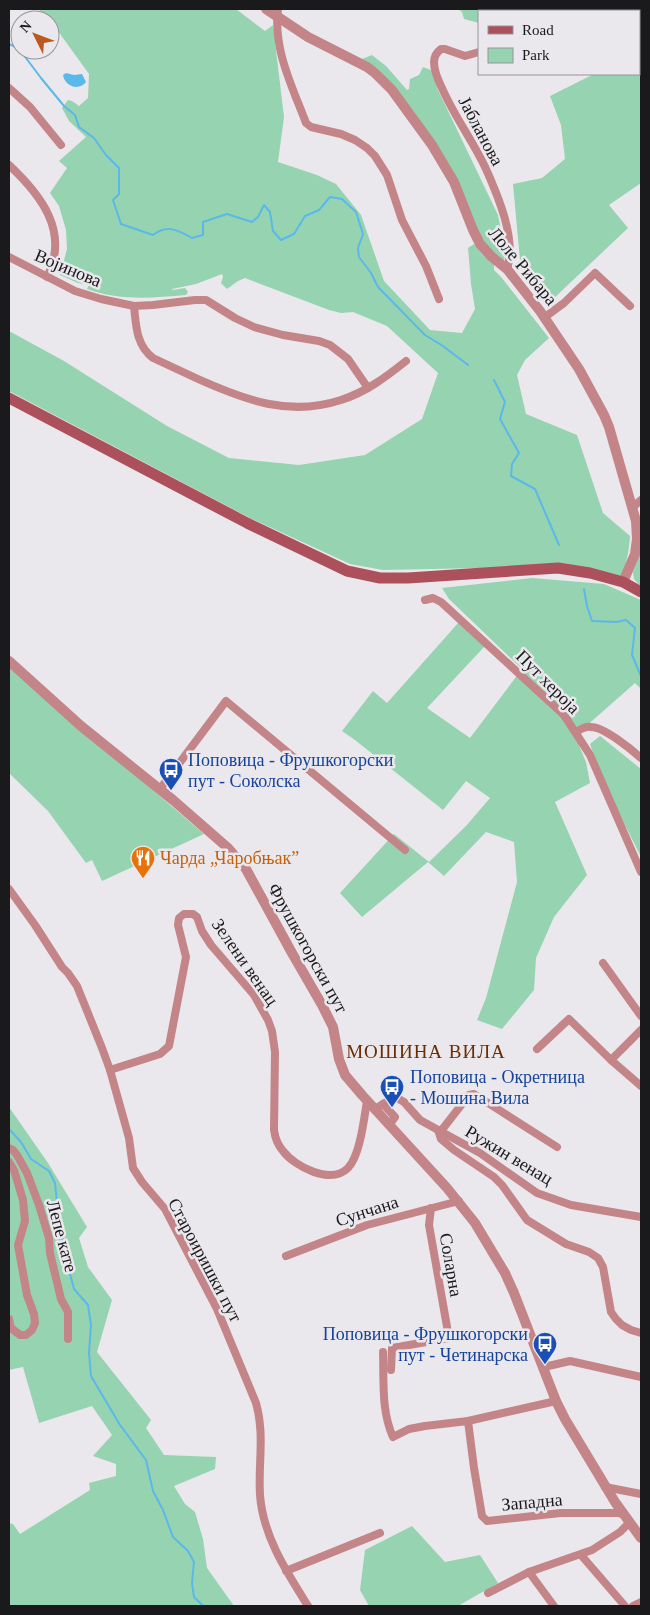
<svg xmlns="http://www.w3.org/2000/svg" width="650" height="1615" font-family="'Times New Roman',serif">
	<rect width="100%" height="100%" fill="#eae8ed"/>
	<g fill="#96d3b1">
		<path d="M38,9H236L265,31L273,25L284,117L278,162L317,175L336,184L361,215L384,281L430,330L462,333L475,309L471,284L468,248L474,244L481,253L494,264V270L502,278L549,338L525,360L517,375L526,414L577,435L603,513L630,536C629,550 627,563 621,576L481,568L383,570L350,564L250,518L9,391V331L64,361L167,426L229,458L299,465L365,455L422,419L438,373L387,326L353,312L341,313L329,310L245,278L238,281L227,289L221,283L223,277L222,274L196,284L172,289L173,290L185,288L188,292L186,295C152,298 120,301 87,289L89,285L78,283L60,275L67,249L66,230L59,206L50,193L67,168L59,161L86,137L69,121L62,108L68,100L72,101L79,106L88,98L89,74L50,20Z"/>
		<polygon points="458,9 513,9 513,11 479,11 479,23 464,19 462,12"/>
		<polygon points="641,49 641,183 609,205 628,228 552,300 520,260 513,184 542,178 565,159 561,125 550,96 594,74 639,74 639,50"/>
		<polygon points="372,55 386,66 407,90 409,89 410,79 419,75 423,67 433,71 438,90 498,215 506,254 504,260 487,247 395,87 378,69 362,59"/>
		<polygon points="641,552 641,587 634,579 633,572"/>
		<polygon points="532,578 604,584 641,600 641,689 635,683 575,736 586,762 590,783 555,802 587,875 554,917 536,958 534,990 502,1029 477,1020 486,998 517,882 514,842 486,832 444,876 428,862 362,917 340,893 394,834 429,862 466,826 490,798 466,781 443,810 355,740 342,731 373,691 387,703 459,622 485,646 427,708 470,738 522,669 449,599 442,588"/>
		<polygon points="9,667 204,834 102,881 92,860 86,863 48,811 9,773"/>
		<polygon points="600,736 641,769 641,857 602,779 590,744"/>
		<polygon points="9,1107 48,1163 87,1227 79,1238 88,1267 112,1300 97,1352 151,1420 146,1428 164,1455 216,1457 215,1469 174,1486 185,1504 195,1512 203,1539 207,1568 234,1606 9,1606 9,1523 13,1524 20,1534 90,1490 89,1483 116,1476 116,1464 93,1456 112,1435 92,1406 39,1423 23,1367 9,1370"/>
		<polygon points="412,1526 445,1562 480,1555 498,1583 458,1606 369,1606 360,1590 365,1550"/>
	</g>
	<path fill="#5bb8ea" d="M66,73L74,75L82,74L86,82C79,91 65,87 63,75Z"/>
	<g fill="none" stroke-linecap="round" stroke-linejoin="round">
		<g stroke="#5bb8ea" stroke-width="2">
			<polyline points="9,44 20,49"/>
			<path d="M20,50L41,78L64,106L75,115L79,127L94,138L106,155L119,168V194L113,200L121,224L153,235C167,224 178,230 192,238L203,235V222L227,214L252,222L258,217L264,205L270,212L273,231L281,240L294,234L305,216L319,210L330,197L342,199L356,212L363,234L358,248L359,257L371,273L378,287L425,335L443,346L468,365"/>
			<polyline points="494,380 505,402 500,419 519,453 512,464 511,476 535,489 559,545"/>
			<polyline points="584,589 587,606 592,621 616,622 626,620 635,628 632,655 641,676"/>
			<polyline points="9,1129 21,1142 31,1159 49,1171 55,1183 58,1212 69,1270 74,1289 88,1305 91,1325 89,1353 91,1376 120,1425 146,1460 153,1491 163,1510 173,1537 188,1551 194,1562 192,1583 194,1597 203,1606"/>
		</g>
		<g stroke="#c48588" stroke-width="8">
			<path d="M278,9C273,49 292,86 306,123L311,127L341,134L355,140L367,148L375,156L387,175L402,220L426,266L439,299"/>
			<polyline points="544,9 545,11"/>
			<polyline points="639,31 641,30"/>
			<path d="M479,52L465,56L445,49H441C437,52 434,56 434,62C434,71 438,80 442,88C454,116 473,141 486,169C498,196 517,240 507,269"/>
			<polyline points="9,88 30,107 61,145"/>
			<path d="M9,165C41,195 70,232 47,277"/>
			<polyline points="9,257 75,291 101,299 134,306 153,305 195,300 206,300 235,318 254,327 283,335 319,341 330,345 348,359 368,388"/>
			<path d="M134,306C136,325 136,345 153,358C168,365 183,372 198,379C245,400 289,417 341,400C366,392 386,377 406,361"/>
			<polyline points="545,317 564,303 595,273 630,306"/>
			<polyline points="632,508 641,500"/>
			<polyline points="425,600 433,598 441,602 564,715 590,755 641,872"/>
			<path d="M576,732C581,729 585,726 591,727C604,727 631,749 641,758"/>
			<polyline points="160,789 226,701 405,850"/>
			<path d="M9,889L35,925L62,967L68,973L77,986L102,1048L110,1070L129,1138L133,1168L142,1182L165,1209L217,1309L256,1403C265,1435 258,1463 260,1495C263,1536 286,1571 308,1606"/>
			<polyline points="603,963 641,1016"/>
			<polyline points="641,1030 611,1060 641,1086"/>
			<polyline points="537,1049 569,1019 611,1060"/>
			<path d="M110,1070L160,1054L169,1046L186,957L178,925L179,918L184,914H193L197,917L202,931L211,945L254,995L268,1020L272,1031L275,1052L274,1130C275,1138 277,1144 283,1151C295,1167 331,1185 348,1168C360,1156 364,1119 367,1101"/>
			<polyline points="383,1104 395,1117 389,1125"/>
			<polyline points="375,1109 393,1098 397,1098 404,1102 420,1120 480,1153 537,1193 571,1205 641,1217"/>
			<polyline points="438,1130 441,1139 454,1150 494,1177 502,1185 527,1220 566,1244 589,1252 598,1258 603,1267 611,1312 616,1319 622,1325 631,1330 641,1333"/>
			<polyline points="441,1131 469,1095 474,1094 557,1147"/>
			<polyline points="9,1148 13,1150 17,1155 27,1173 39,1205 49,1238 50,1253 61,1299 68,1312 68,1339"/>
			<polyline points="9,1162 14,1170 23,1200 25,1221 18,1245 27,1295 34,1314 35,1323 32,1330 26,1335 20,1335 11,1328 9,1319"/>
			<polyline points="286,1256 367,1225 459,1201"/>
			<path d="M383,1352C384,1380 381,1411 393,1437L409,1429L425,1426L468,1421L556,1401"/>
			<polyline points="544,1367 570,1361 641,1377"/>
			<polyline points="391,1370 392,1348 449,1338 429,1225 431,1208"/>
			<polyline points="468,1421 474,1468 482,1516 487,1521 561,1513 618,1513 623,1514"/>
			<polyline points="605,1487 641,1494"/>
			<polyline points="581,1555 625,1606"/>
			<polyline points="286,1571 380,1533"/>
			<polyline points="529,1572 554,1606"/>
			<polyline points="488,1593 529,1572 592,1550 620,1532 630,1522"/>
			<polyline points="633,1606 641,1602"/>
		</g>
		<g stroke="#c48588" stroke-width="10">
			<polyline points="266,9 308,37 367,67 375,73 392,90 432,145 454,182 473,230 480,244 491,256 507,269 540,311 579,369 604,415 609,427 636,521 637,539 635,554 623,582"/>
			<polyline points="9,661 81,726 173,800 228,848 246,869 292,953 322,1005 333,1027 339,1059 345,1075 362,1095 447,1188 475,1223 505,1273 514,1293 556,1401 565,1419 615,1502 641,1538"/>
		</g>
		<polyline stroke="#ac515b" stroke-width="11" points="9,398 247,523 347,571 380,578 408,578 558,568 590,573 623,582 641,592"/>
	</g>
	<defs>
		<symbol id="bus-pin" viewBox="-11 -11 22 30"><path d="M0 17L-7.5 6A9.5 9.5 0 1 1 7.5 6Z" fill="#1a4fb4" stroke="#eae8ed"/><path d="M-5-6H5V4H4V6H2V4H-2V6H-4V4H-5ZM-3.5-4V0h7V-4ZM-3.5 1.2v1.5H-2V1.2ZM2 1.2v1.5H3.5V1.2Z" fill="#fff"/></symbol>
		<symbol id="restaurant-pin" viewBox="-11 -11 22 30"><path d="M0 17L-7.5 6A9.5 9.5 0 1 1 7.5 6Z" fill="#e8710a" stroke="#eae8ed"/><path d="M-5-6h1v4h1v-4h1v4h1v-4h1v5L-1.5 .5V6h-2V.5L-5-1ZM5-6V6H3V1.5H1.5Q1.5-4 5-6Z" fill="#fff"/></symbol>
	</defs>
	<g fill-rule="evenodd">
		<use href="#bus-pin" x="157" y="756" width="28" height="38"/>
		<use href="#restaurant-pin" x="129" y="844" width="28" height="38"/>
		<use href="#bus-pin" x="378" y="1073" width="28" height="38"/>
		<use href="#bus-pin" x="531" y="1330" width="28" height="38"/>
	</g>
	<g text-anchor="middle" stroke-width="5" stroke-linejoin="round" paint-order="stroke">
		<g font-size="18" fill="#1a191b" stroke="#eae8ed">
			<text transform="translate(481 131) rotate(62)" y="6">Јабланова</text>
			<text transform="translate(523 266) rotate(50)" y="6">Лоле Рибара</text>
			<text transform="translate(68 268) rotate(23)" y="6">Војинова</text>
			<text transform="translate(548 682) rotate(45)" y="6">Пут хероја</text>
			<text transform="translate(308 948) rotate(61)" y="6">Фрушкогорски пут</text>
			<text transform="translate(245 962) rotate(55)" y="6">Зелени венац</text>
			<text transform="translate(509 1155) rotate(31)" y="6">Ружин венац</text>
			<text transform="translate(367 1211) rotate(-18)" y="6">Сунчана</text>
			<text transform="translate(62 1236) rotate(75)" y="6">Лепе кате</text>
			<text transform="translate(205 1260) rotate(62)" y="6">Староиришки пут</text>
			<text transform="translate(451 1265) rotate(80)" y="6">Соларна</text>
			<text transform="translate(532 1502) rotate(-5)" y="6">Западна</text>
		</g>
		<g font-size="18" fill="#164399" stroke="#eae8ed" text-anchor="start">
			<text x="188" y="766">Поповица - Фрушкогорски<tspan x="188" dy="21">пут - Соколска</tspan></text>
			<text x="410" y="1083">Поповица - Окретница<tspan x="410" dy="21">- Мошина Вила</tspan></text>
			<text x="528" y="1340" text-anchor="end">Поповица - Фрушкогорски<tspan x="528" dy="21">пут - Четинарска</tspan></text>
		</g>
		<g font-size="18" fill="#c56008" stroke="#eae8ed" text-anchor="start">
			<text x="160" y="864">Чарда „Чаробњак”</text>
		</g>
		<g font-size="19" letter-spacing="1" fill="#6a2c04" stroke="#eae8ed">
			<text x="426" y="1058">МОШИНА ВИЛА</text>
		</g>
	</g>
	<rect width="650" height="1615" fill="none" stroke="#1a191b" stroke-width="20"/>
	<rect x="478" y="10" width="162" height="65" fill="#eae8ed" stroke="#979599"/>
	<rect x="488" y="26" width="25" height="8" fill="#ac515b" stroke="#979599"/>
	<text x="522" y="35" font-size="15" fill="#1a191b">Road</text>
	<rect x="488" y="48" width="25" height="15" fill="#96d3b1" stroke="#979599"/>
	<text x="522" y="60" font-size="15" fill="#1a191b">Park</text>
	<g transform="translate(35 35) rotate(312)"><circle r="24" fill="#eae8ed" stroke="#979599"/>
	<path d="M0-4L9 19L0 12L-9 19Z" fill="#bb581e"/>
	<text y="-8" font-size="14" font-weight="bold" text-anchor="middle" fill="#1a191b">N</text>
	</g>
</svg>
